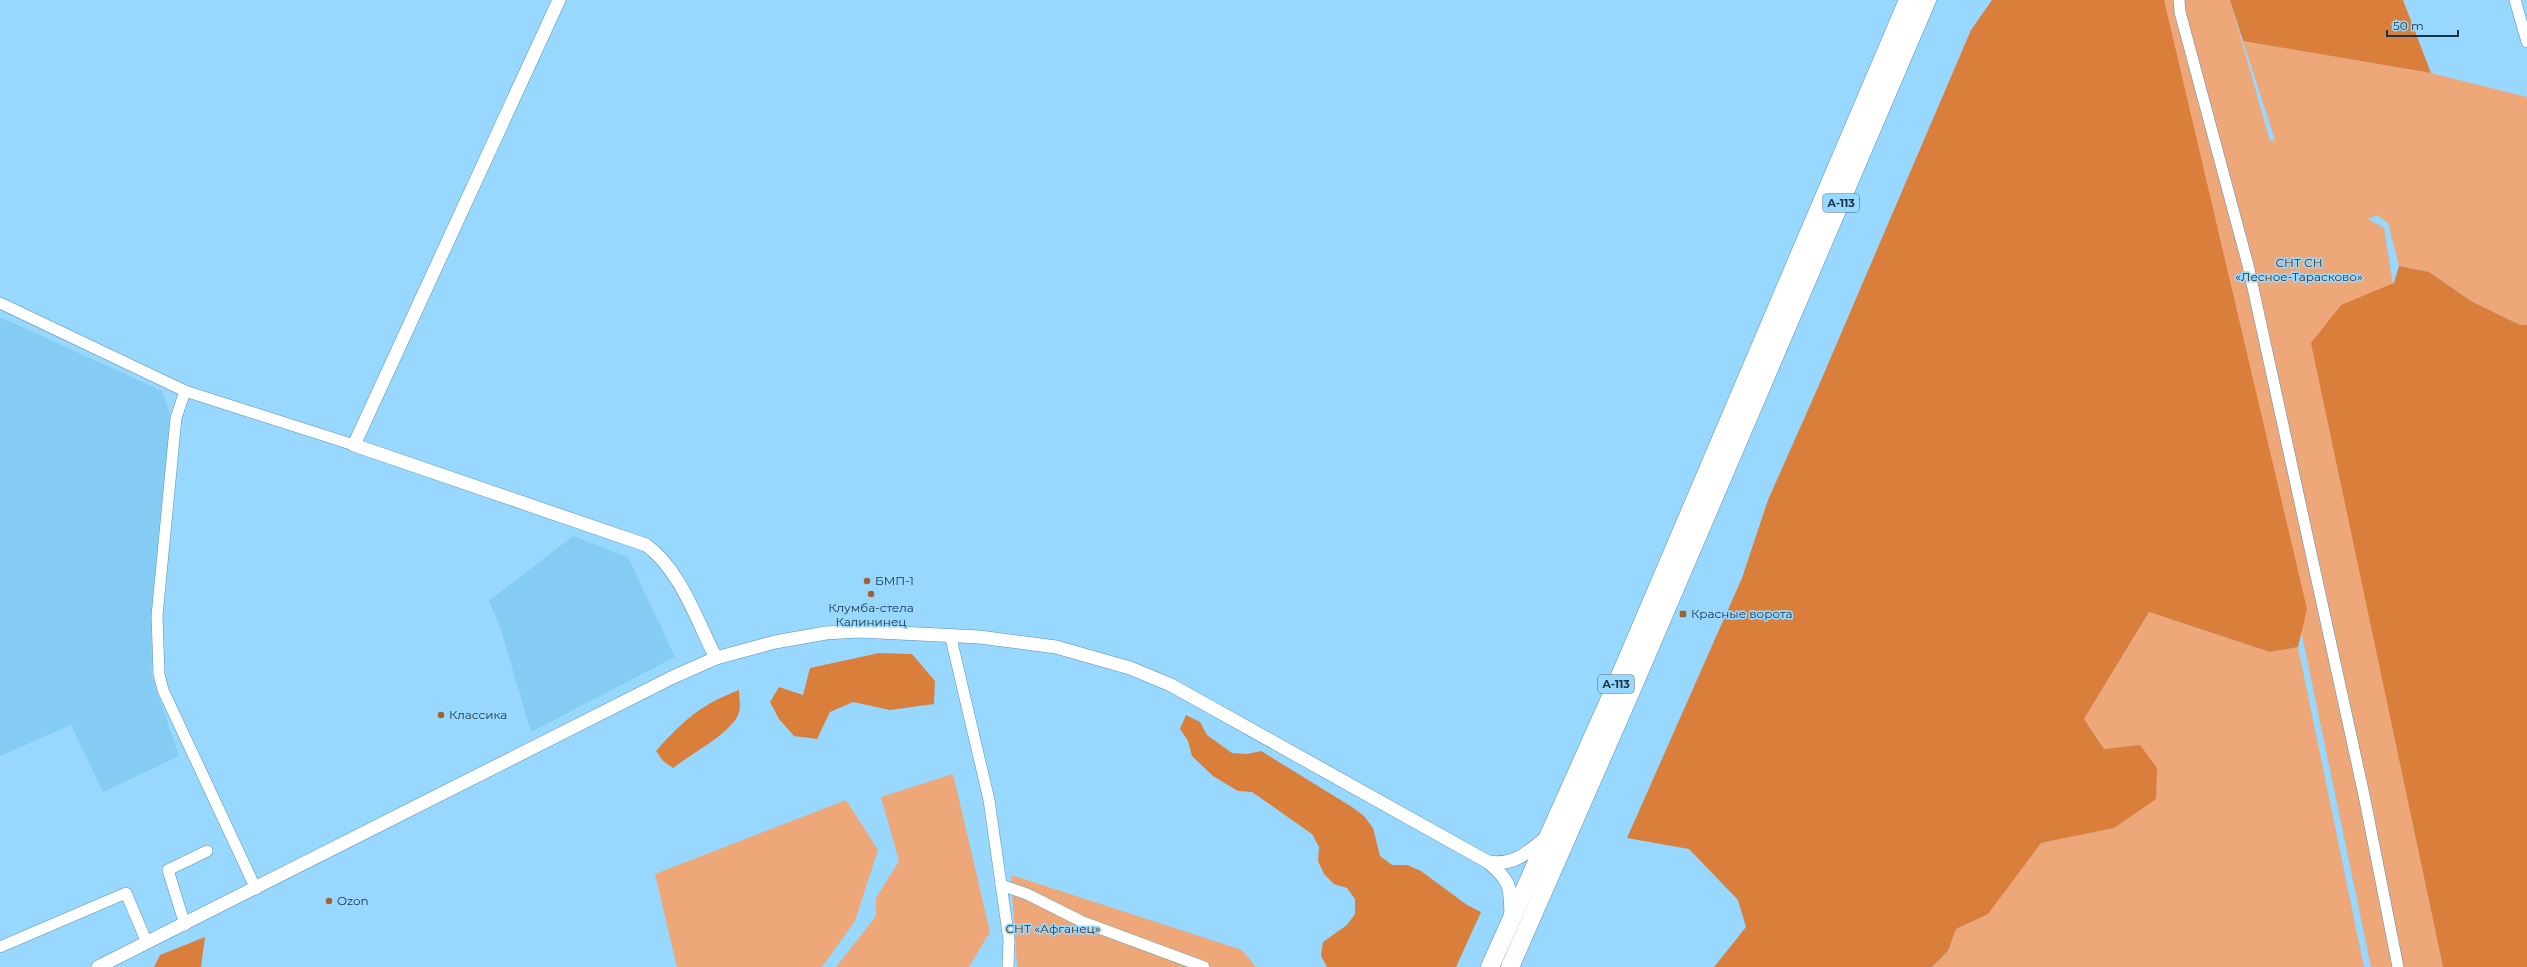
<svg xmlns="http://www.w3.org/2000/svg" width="2527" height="967" font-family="Montserrat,sans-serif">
	<rect width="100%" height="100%" fill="#98d8fe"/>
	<g fill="#85ccf5">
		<polygon points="0,317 162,391 171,417 151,617 152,677 179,756 103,792 71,725 0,756"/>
		<polygon points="573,536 628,557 675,657 531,732 500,627 489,601"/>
	</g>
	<g fill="#eda778">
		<polygon points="2158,0 2230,0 2270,141 2275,140 2243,41 2431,73 2527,97 2527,325 2520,325 2471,301 2429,272 2399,266 2388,223 2377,215 2368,219 2384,228 2394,291 2367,605 2443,967 2371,967 2286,558"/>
		<polygon points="2149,612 2270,652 2298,647 2364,967 1932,967 1948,951 1956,929 1988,913 2041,843 2114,828 2104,749 2084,719"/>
		<polygon points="953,774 990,932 969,967 836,967 876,916 876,898 899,861 881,797"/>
		<polygon points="846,800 878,850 855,921 822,967 677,967 655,874"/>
		<polygon points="1011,875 1242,950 1256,967 1017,967"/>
	</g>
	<g fill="#da7f3b">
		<polygon points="1992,0 2164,0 2307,609 2298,647 2270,652 2149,612 2084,719 2104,749 2140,745 2157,768 2156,799 2114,828 2041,843 1988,914 1956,929 1948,951 1932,967 1714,967 1746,927 1738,900 1689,849 1627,838 1742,578 1768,500 1819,385 1971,30"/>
		<polygon points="2230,0 2403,0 2431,73 2243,41"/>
		<polygon points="2399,266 2429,272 2471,301 2520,325 2527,325 2527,967 2443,967 2311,343 2341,305 2394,283"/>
		<polygon points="879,653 912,654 935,681 934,704 890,710 853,702 830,712 817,739 794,736 779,719 770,702 779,687 803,695 810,668"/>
		<path d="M739,690C739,697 741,706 739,712C736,730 688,756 673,768L663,761L656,751C684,720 700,705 739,690Z"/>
		<polygon points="1186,715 1200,722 1207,735 1232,753 1247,754 1261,751 1352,807 1364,816 1373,828 1380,856 1392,865 1407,865 1421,871 1467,905 1481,912 1456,967 1327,967 1321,956 1323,942 1347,925 1355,914 1355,899 1347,888 1334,884 1324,874 1318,861 1319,847 1312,834 1252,792 1238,791 1213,776 1192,756 1188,741 1180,729"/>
		<polygon points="205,937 201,967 154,967 160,955"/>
	</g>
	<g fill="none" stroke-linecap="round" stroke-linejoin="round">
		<defs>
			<g id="minor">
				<polyline points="2179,0 2180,12 2248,265 2364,795 2398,967"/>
				<polyline points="2515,0 2527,42"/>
				<polyline points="0,303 185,391 354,445"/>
				<polyline points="185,391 176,418 157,616 159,674 163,690 256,889"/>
				<polyline points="950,634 989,800 1009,940 1008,967"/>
				<polyline points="1001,885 1027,894 1083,922 1204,967"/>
				<polyline points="185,925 168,870 207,851"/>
				<polyline points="0,947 126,893 147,943"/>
			</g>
			<g id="tertiary">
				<path d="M559,0L354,445L646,545C680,569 697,621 716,658"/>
				<path d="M1488,862C1513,866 1528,853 1546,837"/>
				<path d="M98,967L673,677L716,658L775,642L826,633L859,631L979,637L1056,647L1130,668L1171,685L1488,862C1512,882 1510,887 1511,917"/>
			</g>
			<g id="trunk">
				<polyline points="1490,967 1617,683 1908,0"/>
				<polyline points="1510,967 1632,689 1927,0"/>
			</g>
		</defs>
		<use href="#minor" stroke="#5392b4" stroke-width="12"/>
		<use href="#tertiary" stroke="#5392b4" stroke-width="14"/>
		<use href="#trunk" stroke="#5392b4" stroke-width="19"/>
		<use href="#minor" stroke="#fff" stroke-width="11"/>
		<use href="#tertiary" stroke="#fff" stroke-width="13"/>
		<use href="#trunk" stroke="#fff" stroke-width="18"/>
	</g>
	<g fill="#a46130" stroke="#98d8fe" stroke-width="1.5">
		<circle cx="867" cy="581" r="4"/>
		<circle cx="871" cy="594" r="4"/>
		<rect x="1679" y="610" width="8" height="8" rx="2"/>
		<circle cx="441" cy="715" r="4"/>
		<circle cx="329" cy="901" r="4"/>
	</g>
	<g text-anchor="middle" stroke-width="3.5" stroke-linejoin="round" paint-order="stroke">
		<g fill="#98d8fe" stroke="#3f657a" stroke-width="1">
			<rect x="1823" y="194" width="36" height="18" rx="3"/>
			<rect x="1598" y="675" width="36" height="18" rx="3"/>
		</g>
		<g font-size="11" font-weight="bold" fill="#193442">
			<text x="1841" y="207">А-113</text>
			<text x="1616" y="688">А-113</text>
		</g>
		<g font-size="12" fill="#522d12" stroke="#98d8fe">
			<text x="2299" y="267">СНТ СН<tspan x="2299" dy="14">«Лесное-Тарасково»</tspan></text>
			<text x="1053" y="933">СНТ «Афганец»</text>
		</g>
		<g font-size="12" fill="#193442" stroke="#98d8fe" text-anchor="start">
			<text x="875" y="585">БМП-1</text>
			<text x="871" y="612" text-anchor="middle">Клумба-стела<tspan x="871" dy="14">Калининец</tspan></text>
			<text x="1691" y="618">Красные ворота</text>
			<text x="449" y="719">Классика</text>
			<text x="337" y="905">Ozon</text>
		</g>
	</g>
	<path d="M2387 30v6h71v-6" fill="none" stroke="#193442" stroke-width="2"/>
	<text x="2393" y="30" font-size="12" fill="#193442" stroke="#98d8fe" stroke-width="3" paint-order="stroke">50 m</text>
</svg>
